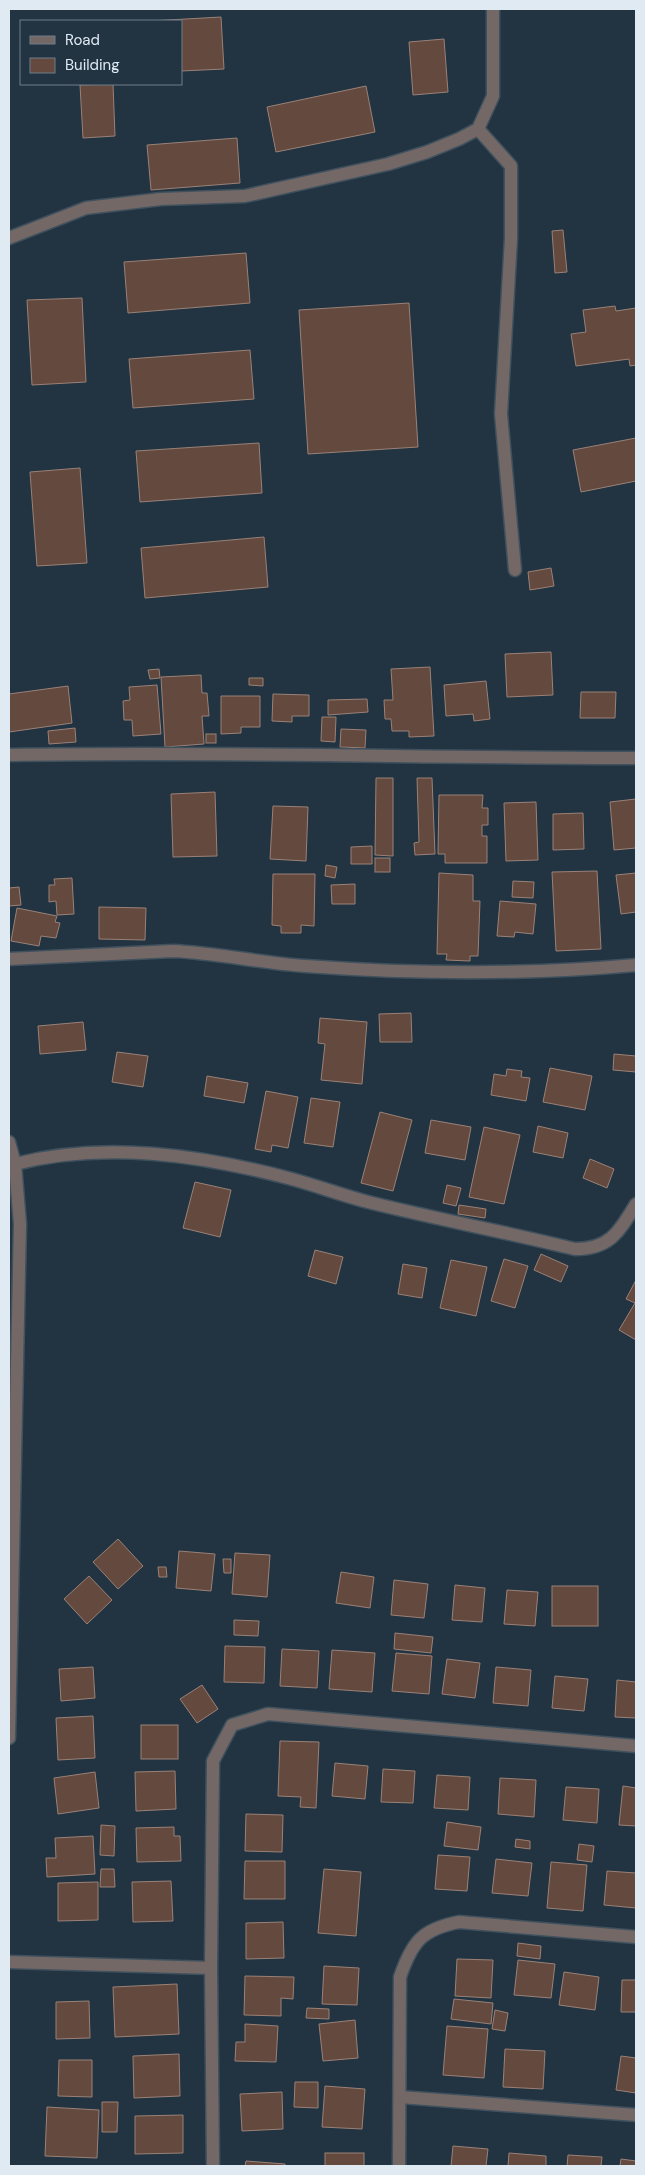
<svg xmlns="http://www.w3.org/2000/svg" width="645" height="2175" font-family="'DM Sans',sans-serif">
	<rect width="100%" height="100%" fill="#223442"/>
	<g fill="#63493e" stroke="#9a8177">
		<polygon points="221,17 224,69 181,71 181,21 150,21"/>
		<polygon points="444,39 448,92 413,95 409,42"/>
		<polygon points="113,84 115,136 83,138 80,85"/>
		<polygon points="366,86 375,132 276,152 267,107"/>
		<polygon points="237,138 240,183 151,190 147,145"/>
		<polygon points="563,230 567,272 555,273 552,231"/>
		<polygon points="246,253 250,303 128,313 124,262"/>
		<polygon points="82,298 86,382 32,385 27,300"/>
		<polygon points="409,303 418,447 308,454 299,310"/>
		<polygon points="615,306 616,311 636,308 636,365 630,366 629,359 576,366 571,334 586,332 583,310"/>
		<polygon points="250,350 254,399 133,408 129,359"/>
		<polygon points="636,438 636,481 581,492 573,450"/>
		<polygon points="259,443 262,493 140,502 136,451"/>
		<polygon points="80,468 87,563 37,566 30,472"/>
		<polygon points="264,537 268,587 145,598 141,548"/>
		<polygon points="551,568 554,586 530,590 528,572"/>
		<polygon points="551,652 553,695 507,697 505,654"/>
		<polygon points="430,667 434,736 409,737 409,731 392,731 391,719 385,719 384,700 393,700 391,669"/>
		<polygon points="159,669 160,678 150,679 148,670"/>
		<polygon points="201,675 202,693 207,693 209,716 202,716 204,744 165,747 161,677"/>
		<polygon points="249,678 263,678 263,686 249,685"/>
		<polygon points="486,681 490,719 474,721 473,714 446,716 444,685"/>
		<polygon points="157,685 161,734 133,736 132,720 124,720 123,701 130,700 129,687"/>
		<polygon points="68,686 72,723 9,732 9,694"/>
		<polygon points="581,692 616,692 615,718 580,718"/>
		<polygon points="273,694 309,695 309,716 292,716 292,722 272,721"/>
		<polygon points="221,696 260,696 260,727 241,727 241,733 221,734"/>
		<polygon points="367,699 368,712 328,715 328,700"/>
		<polygon points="322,717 336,717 335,742 321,741"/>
		<polygon points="75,728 76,742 49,744 48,731"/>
		<polygon points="341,729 366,730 365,748 340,747"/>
		<rect x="206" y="734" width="10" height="9"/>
		<polygon points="376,778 393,778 393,856 375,855"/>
		<polygon points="417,778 432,778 435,854 415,855 414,843 419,842"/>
		<polygon points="215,792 217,856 173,857 171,794"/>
		<polygon points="439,795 483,795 482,808 488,808 488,825 482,825 482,836 487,836 487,863 445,863 445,854 438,854"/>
		<polygon points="636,799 636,848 614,850 610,802"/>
		<polygon points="536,802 538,860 506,861 504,803"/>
		<polygon points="273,806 308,807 306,861 270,859"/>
		<polygon points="583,813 584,849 553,850 553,814"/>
		<polygon points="372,846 372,864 351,864 351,847"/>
		<rect x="375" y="858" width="15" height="14"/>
		<polygon points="326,865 337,867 335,878 325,876"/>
		<polygon points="597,871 601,949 556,951 552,872"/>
		<polygon points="439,873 473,875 473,901 480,901 478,956 470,956 470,961 446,960 447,954 437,954"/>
		<polygon points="636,873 636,912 621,914 616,875"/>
		<polygon points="273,874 315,874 314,926 301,925 301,933 281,933 281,926 272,925"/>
		<polygon points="72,878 74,914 57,915 56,901 49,902 49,885 55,885 54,879"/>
		<polygon points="513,881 534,882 533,898 512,897"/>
		<polygon points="355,884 355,904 332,904 331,885"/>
		<polygon points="19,887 21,905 9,906 9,888"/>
		<polygon points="500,901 536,904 533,934 515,932 514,937 497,936"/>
		<polygon points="99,907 146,908 145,940 99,939"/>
		<polygon points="17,908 57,916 55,922 60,923 56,938 41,936 39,946 11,941"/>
		<polygon points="411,1013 412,1042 380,1042 379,1014"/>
		<polygon points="320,1018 367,1022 362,1084 321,1080 325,1044 318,1043"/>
		<polygon points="83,1022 86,1050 40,1054 38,1026"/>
		<polygon points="117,1052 148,1056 143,1087 112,1082"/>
		<polygon points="614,1054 636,1056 636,1072 613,1070"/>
		<polygon points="550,1068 592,1076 585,1110 543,1102"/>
		<polygon points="507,1069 522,1071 521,1077 530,1078 526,1101 491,1095 494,1074 506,1076"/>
		<polygon points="207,1076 248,1083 244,1103 204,1096"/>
		<polygon points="266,1091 298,1097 288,1148 272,1145 271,1152 255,1149"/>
		<polygon points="311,1098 340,1102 333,1147 304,1143"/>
		<polygon points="380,1112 412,1120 393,1191 361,1183"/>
		<polygon points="431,1120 471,1127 465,1160 425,1153"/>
		<polygon points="538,1126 568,1133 563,1158 533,1152"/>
		<polygon points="484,1127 520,1135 504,1204 469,1197"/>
		<polygon points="590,1159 614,1169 607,1188 583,1178"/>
		<polygon points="195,1182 231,1190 220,1237 183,1228"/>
		<polygon points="447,1185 461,1188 456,1206 443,1203"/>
		<polygon points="459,1205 486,1209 485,1218 458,1214"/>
		<polygon points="315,1250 343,1257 336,1284 308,1276"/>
		<polygon points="541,1254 568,1266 561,1282 534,1270"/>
		<polygon points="504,1259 528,1266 515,1308 491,1301"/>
		<polygon points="451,1260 487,1267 476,1316 440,1308"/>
		<polygon points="403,1264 427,1268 422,1298 398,1294"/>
		<polygon points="636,1280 636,1340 619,1330 635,1303 626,1299"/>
		<polygon points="118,1539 143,1566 118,1589 93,1562"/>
		<polygon points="179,1551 215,1554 211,1591 176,1588"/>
		<polygon points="235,1553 270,1555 267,1597 232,1594"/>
		<polygon points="223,1559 231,1559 231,1573 224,1573"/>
		<polygon points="158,1567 166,1567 167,1577 159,1577"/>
		<polygon points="341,1572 374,1577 370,1608 336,1603"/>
		<polygon points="89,1576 112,1600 87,1624 64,1599"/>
		<polygon points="394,1580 428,1584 424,1618 391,1615"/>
		<polygon points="455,1585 485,1588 482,1622 452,1620"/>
		<rect x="552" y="1586" width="46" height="40"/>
		<polygon points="507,1590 538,1592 535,1626 504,1624"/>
		<polygon points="234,1620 259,1621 258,1636 234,1635"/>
		<polygon points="395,1633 433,1637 431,1653 394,1649"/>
		<polygon points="225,1646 265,1647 264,1683 224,1682"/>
		<polygon points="282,1649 319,1651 317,1688 280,1686"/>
		<polygon points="332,1650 375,1653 372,1692 329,1689"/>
		<polygon points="396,1653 432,1656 429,1694 392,1691"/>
		<polygon points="447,1659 480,1663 475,1698 442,1694"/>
		<polygon points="93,1667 95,1698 61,1701 59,1669"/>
		<polygon points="496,1667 531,1670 528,1706 493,1703"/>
		<polygon points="555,1676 588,1679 584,1711 552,1708"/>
		<polygon points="617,1680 636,1682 636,1718 615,1717"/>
		<polygon points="202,1685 218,1709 197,1723 180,1699"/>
		<polygon points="93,1716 95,1758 58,1760 56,1718"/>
		<rect x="141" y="1725" width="37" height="34"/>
		<polygon points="280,1741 319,1742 316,1808 300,1807 301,1797 278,1796"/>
		<polygon points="335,1763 368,1766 365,1799 332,1796"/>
		<polygon points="383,1769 415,1771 413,1803 381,1802"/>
		<polygon points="175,1771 176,1809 136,1811 135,1772"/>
		<polygon points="95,1772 99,1808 58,1814 54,1778"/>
		<polygon points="437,1775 470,1777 468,1810 434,1808"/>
		<polygon points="500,1778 536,1780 534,1817 498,1814"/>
		<polygon points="623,1786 636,1788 636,1826 619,1825"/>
		<polygon points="566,1787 599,1789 597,1823 563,1820"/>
		<polygon points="246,1814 283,1815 282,1852 245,1851"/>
		<polygon points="447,1822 481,1827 478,1850 444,1846"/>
		<polygon points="101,1825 115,1826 114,1856 100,1855"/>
		<polygon points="174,1827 174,1836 180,1836 181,1861 137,1862 136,1828"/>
		<polygon points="93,1836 95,1874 47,1877 46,1858 56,1858 55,1838"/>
		<polygon points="516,1839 530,1841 530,1849 515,1847"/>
		<polygon points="579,1844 594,1846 592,1862 577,1860"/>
		<polygon points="438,1855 470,1857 467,1891 435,1889"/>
		<polygon points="496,1859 532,1863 528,1896 492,1893"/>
		<polygon points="245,1861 285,1861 285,1899 244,1899"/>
		<polygon points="551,1862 587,1865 583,1911 547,1908"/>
		<polygon points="101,1869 114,1869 115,1887 100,1887"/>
		<polygon points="324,1869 361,1872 356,1936 318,1933"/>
		<polygon points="607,1871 636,1873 636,1908 604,1905"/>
		<polygon points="171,1881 173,1921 133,1922 132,1882"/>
		<polygon points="98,1882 98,1920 58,1921 58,1883"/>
		<polygon points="283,1922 284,1958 246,1959 246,1923"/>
		<polygon points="518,1943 541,1946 540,1959 517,1956"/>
		<polygon points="457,1959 493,1960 491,1998 455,1996"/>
		<polygon points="518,1960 555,1964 551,1998 514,1995"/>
		<polygon points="324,1966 359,1968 357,2005 322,2004"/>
		<polygon points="564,1972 599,1977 595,2010 559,2005"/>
		<polygon points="245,1976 294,1977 293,1999 281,1998 281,2016 244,2015"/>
		<polygon points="622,1980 636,1980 636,2012 621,2012"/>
		<polygon points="177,1984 179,2034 115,2037 113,1987"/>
		<polygon points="454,1999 493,2003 491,2024 451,2019"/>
		<polygon points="89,2001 90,2038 56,2039 56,2002"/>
		<polygon points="307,2008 329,2009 329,2019 306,2018"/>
		<polygon points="495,2010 508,2013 505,2031 492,2029"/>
		<polygon points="355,2020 358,2058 323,2061 319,2024"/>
		<polygon points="245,2024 278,2026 276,2062 235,2061 236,2042 245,2042"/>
		<polygon points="447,2026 488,2029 484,2078 443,2075"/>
		<polygon points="505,2049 545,2051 543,2089 503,2087"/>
		<polygon points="179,2054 180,2096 134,2098 133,2056"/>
		<polygon points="621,2056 636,2058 636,2093 616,2090"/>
		<polygon points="59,2060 92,2060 92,2097 58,2096"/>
		<polygon points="295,2082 318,2082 318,2108 294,2107"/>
		<polygon points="325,2086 365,2089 362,2129 322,2127"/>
		<polygon points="282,2092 283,2129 242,2131 240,2094"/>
		<polygon points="102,2102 118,2102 117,2132 102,2132"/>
		<polygon points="47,2107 99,2110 97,2158 45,2156"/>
		<polygon points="183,2115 183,2153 135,2154 135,2116"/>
		<polygon points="453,2146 488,2149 486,2166 451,2166"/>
		<rect x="325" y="2153" width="39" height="13"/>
		<polygon points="509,2153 546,2156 546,2166 508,2166"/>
		<polygon points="568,2155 602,2157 601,2166 567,2166"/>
		<polygon points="621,2159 636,2161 636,2166 620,2166"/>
		<polygon points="246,2161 285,2164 285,2166 245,2166"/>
	</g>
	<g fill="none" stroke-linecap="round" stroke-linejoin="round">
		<defs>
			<g id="minor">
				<polyline points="478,129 511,166 511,238 501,414 515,570"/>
				<polyline points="9,238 86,208 161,199 245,196 388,164 427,152 459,139 478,129 493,96 493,9"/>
				<path d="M9,755C218,751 427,758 636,758"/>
				<path d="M9,959L173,951C217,953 261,963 305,966C415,974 526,975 636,965"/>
				<polyline points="9,1142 15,1164 20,1224 9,1738"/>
				<path d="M15,1164C104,1141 200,1155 288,1178C315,1185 341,1195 368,1202C436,1219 506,1232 575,1249C610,1249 619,1232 636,1204"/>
				<polyline points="9,1962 211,1968"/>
				<polyline points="400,2097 636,2115"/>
				<polyline points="213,2166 211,1968 213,1761 232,1725 268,1714 636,1746"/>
				<path d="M399,2166L400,1977C412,1942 422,1929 459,1922L636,1937"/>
			</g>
		</defs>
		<use href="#minor" stroke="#40515e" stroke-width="15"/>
		<use href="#minor" stroke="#746866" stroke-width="12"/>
	</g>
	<rect width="645" height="2175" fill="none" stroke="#dfeaf3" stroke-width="20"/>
	<rect x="20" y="20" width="162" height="65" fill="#223442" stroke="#6e7d89"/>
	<rect x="30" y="36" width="25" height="8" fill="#746866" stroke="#6e7d89"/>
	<text x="65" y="45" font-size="15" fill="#dfeaf3">Road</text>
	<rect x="30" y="58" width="25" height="15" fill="#63493e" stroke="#6e7d89"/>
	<text x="65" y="70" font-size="15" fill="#dfeaf3">Building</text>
</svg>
